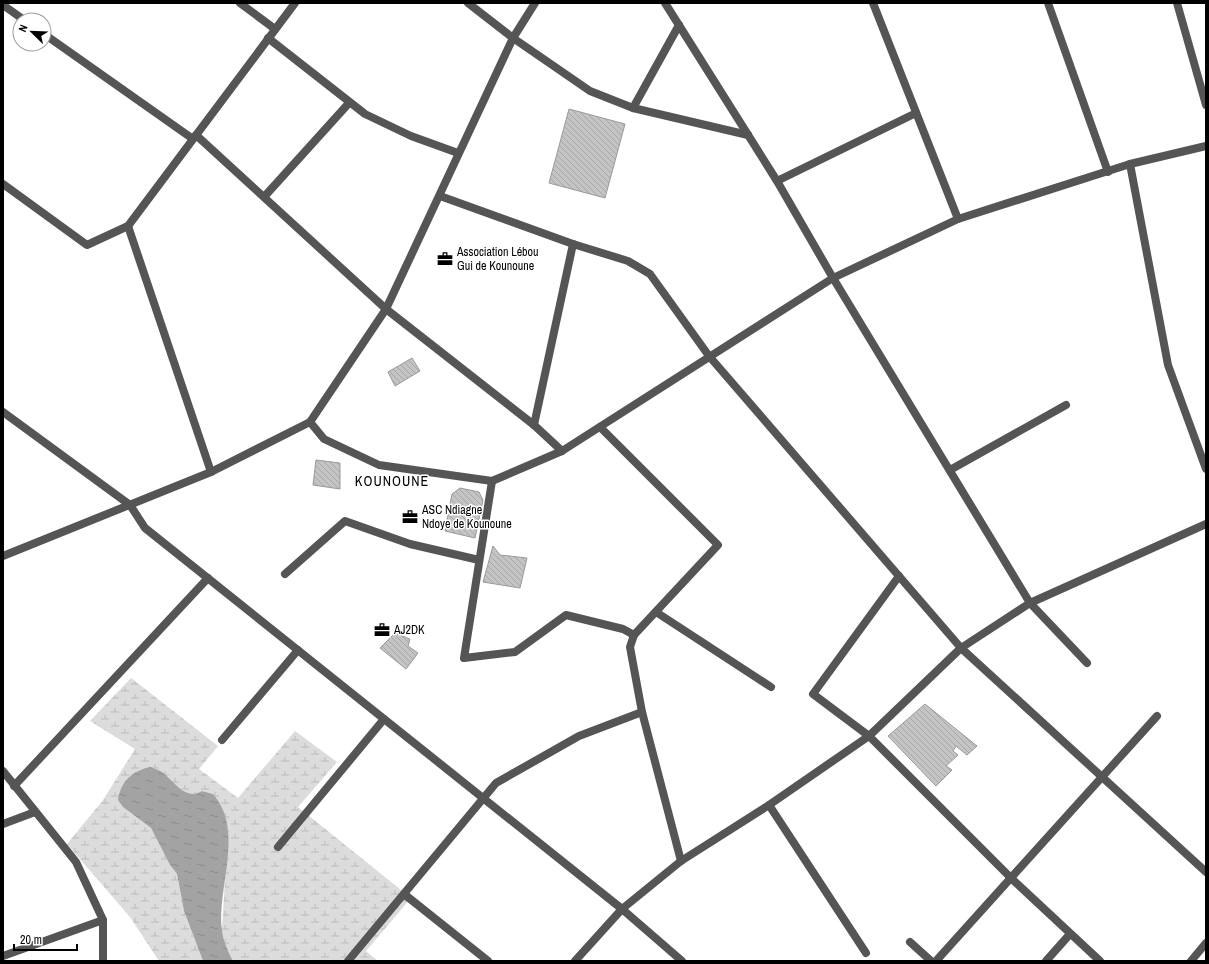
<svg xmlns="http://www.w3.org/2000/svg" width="1209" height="964" font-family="'Archivo Narrow',sans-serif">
	<defs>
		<pattern id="wetland-marsh" width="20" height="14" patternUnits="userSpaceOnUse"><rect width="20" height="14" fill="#dcdcdc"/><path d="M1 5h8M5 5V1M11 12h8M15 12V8" fill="none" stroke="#bbb"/></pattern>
		<pattern id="water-ripples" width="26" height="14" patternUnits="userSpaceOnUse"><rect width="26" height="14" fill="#a3a3a3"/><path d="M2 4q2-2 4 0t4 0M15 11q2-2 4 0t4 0" fill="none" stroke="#8b8b8b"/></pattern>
		<pattern id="building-back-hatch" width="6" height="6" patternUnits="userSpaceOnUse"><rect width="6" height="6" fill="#c4c4c4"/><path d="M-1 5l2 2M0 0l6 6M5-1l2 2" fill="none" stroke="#a7a7a7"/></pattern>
	</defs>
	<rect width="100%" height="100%" fill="#fff"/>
	<path fill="url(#wetland-marsh)" d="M131,678L218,746L199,769L238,798L295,731L337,762L298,807L411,898L366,951L378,961H233L225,945L222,929L228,831L225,817L213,794L202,791C192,797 184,792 175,785L123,807L151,828L170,865L177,874L184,911L203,961H159L130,917L67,844L103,800L135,749L90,721Z"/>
	<path fill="url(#water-ripples)" d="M150,767C154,768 158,770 162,772C174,781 185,801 202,791L213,794C245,830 217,888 222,929C223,941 228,951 233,961H203L184,911L177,874L170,865L151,828L123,807L118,800C121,781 132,771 150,767Z"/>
	<g fill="url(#building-back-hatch)" stroke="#999">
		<polygon points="569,109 625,124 605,198 549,183"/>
		<polygon points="412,358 420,371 395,386 388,372"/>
		<polygon points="316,460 340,463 340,489 313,485"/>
		<polygon points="460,488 479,492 483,500 475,538 445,531 452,494"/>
		<polygon points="493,546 500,555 527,558 520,588 483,582"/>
		<polygon points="395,633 410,639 408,646 418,653 406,669 380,648"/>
		<polygon points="925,704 977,746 967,755 956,746 953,751 958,755 946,766 952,770 936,786 888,736"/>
	</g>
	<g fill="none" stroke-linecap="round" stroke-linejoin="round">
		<g stroke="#555" stroke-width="8">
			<polyline points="240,3 275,29"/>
			<polyline points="468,3 513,38 590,91 633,108 748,135"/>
			<polyline points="665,3 777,181 833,278 1030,603 1087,663"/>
			<polyline points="873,3 958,219"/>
			<polyline points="1048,3 1108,172"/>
			<polyline points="1177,3 1206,105"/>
			<polyline points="3,5 24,20"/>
			<polyline points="44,34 193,139"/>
			<polyline points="268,38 365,114 411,136 458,153"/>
			<polyline points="633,108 679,25"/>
			<polyline points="196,135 386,309 534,425 562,451"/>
			<polyline points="1130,164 1168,365 1206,469"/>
			<polyline points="777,181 916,113"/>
			<polyline points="3,184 87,245 128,226 295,3"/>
			<polyline points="440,196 573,244 628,261 650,274 709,356 961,648 1206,872"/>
			<polyline points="264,197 349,103"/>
			<polyline points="128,226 211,472"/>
			<polyline points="3,412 130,505 145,528 622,909 682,961"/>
			<polyline points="310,422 324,439 379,465 492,481 562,451 833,278"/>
			<polyline points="534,425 573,244"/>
			<polyline points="600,427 718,545 634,635 630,647 642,712 681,861"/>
			<polyline points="950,470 1066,405"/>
			<polyline points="492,481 464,658 515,652 566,615 623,629 634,635"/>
			<polyline points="3,556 211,472 310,422 386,309 513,38 535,3"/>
			<polyline points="285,574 345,521 410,544 479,560"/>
			<polyline points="899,576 813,694 869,736 1011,878 1100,961"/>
			<polyline points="656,612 771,687"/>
			<polyline points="222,740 298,650"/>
			<polyline points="3,771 76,862 103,920 103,961"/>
			<polyline points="14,786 208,578"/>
			<polyline points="769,805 866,953"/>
			<polyline points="3,824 35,812"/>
			<polyline points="278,847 384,719"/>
			<polyline points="404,894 488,961"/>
			<polyline points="910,942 931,961"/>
			<polyline points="3,956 103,920"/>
			<polyline points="348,961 496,783 579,736 642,712"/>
			<polyline points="575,961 622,909 681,861 769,805 869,736 961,648 1030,603 1206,524"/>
			<polyline points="936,961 1157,716"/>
			<polyline points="1046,961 1070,934"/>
			<polyline points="1191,961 1206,943"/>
		</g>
		<polyline stroke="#555" stroke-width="8" points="833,278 958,219 1130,164 1206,146"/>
	</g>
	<defs>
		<symbol id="office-bare" viewBox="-9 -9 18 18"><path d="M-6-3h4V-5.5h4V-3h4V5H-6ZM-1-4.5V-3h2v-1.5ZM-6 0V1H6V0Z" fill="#000" stroke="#fff" stroke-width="2.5" paint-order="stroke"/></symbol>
	</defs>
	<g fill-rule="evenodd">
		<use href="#office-bare" x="434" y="248" width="22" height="22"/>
		<use href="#office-bare" x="399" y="506" width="22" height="22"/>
		<use href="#office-bare" x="371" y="619" width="22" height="22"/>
	</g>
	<g text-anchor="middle" stroke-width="3" stroke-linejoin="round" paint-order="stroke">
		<g font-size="12" fill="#000" stroke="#fff" text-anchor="start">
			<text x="457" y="256">Association Lébou<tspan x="457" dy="14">Gui de Kounoune</tspan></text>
			<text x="422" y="514">ASC Ndiagne<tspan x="422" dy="14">Ndoye de Kounoune</tspan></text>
			<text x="394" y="634">AJ2DK</text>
		</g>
		<g font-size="14" letter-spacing="1" fill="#000" stroke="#fff">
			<text x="392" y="486">KOUNOUNE</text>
		</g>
	</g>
	<rect width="1209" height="964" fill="none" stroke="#000000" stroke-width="8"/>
	<g transform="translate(32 32) rotate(293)"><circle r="19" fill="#ffffff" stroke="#999999"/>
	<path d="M0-3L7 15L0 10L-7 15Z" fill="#000000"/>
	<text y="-6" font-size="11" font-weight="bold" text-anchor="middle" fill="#000000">N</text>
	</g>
	<path d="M14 944v6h63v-6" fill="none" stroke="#000000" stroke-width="2"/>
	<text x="20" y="944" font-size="12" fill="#000000" stroke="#ffffff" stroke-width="3" paint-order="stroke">20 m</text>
</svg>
